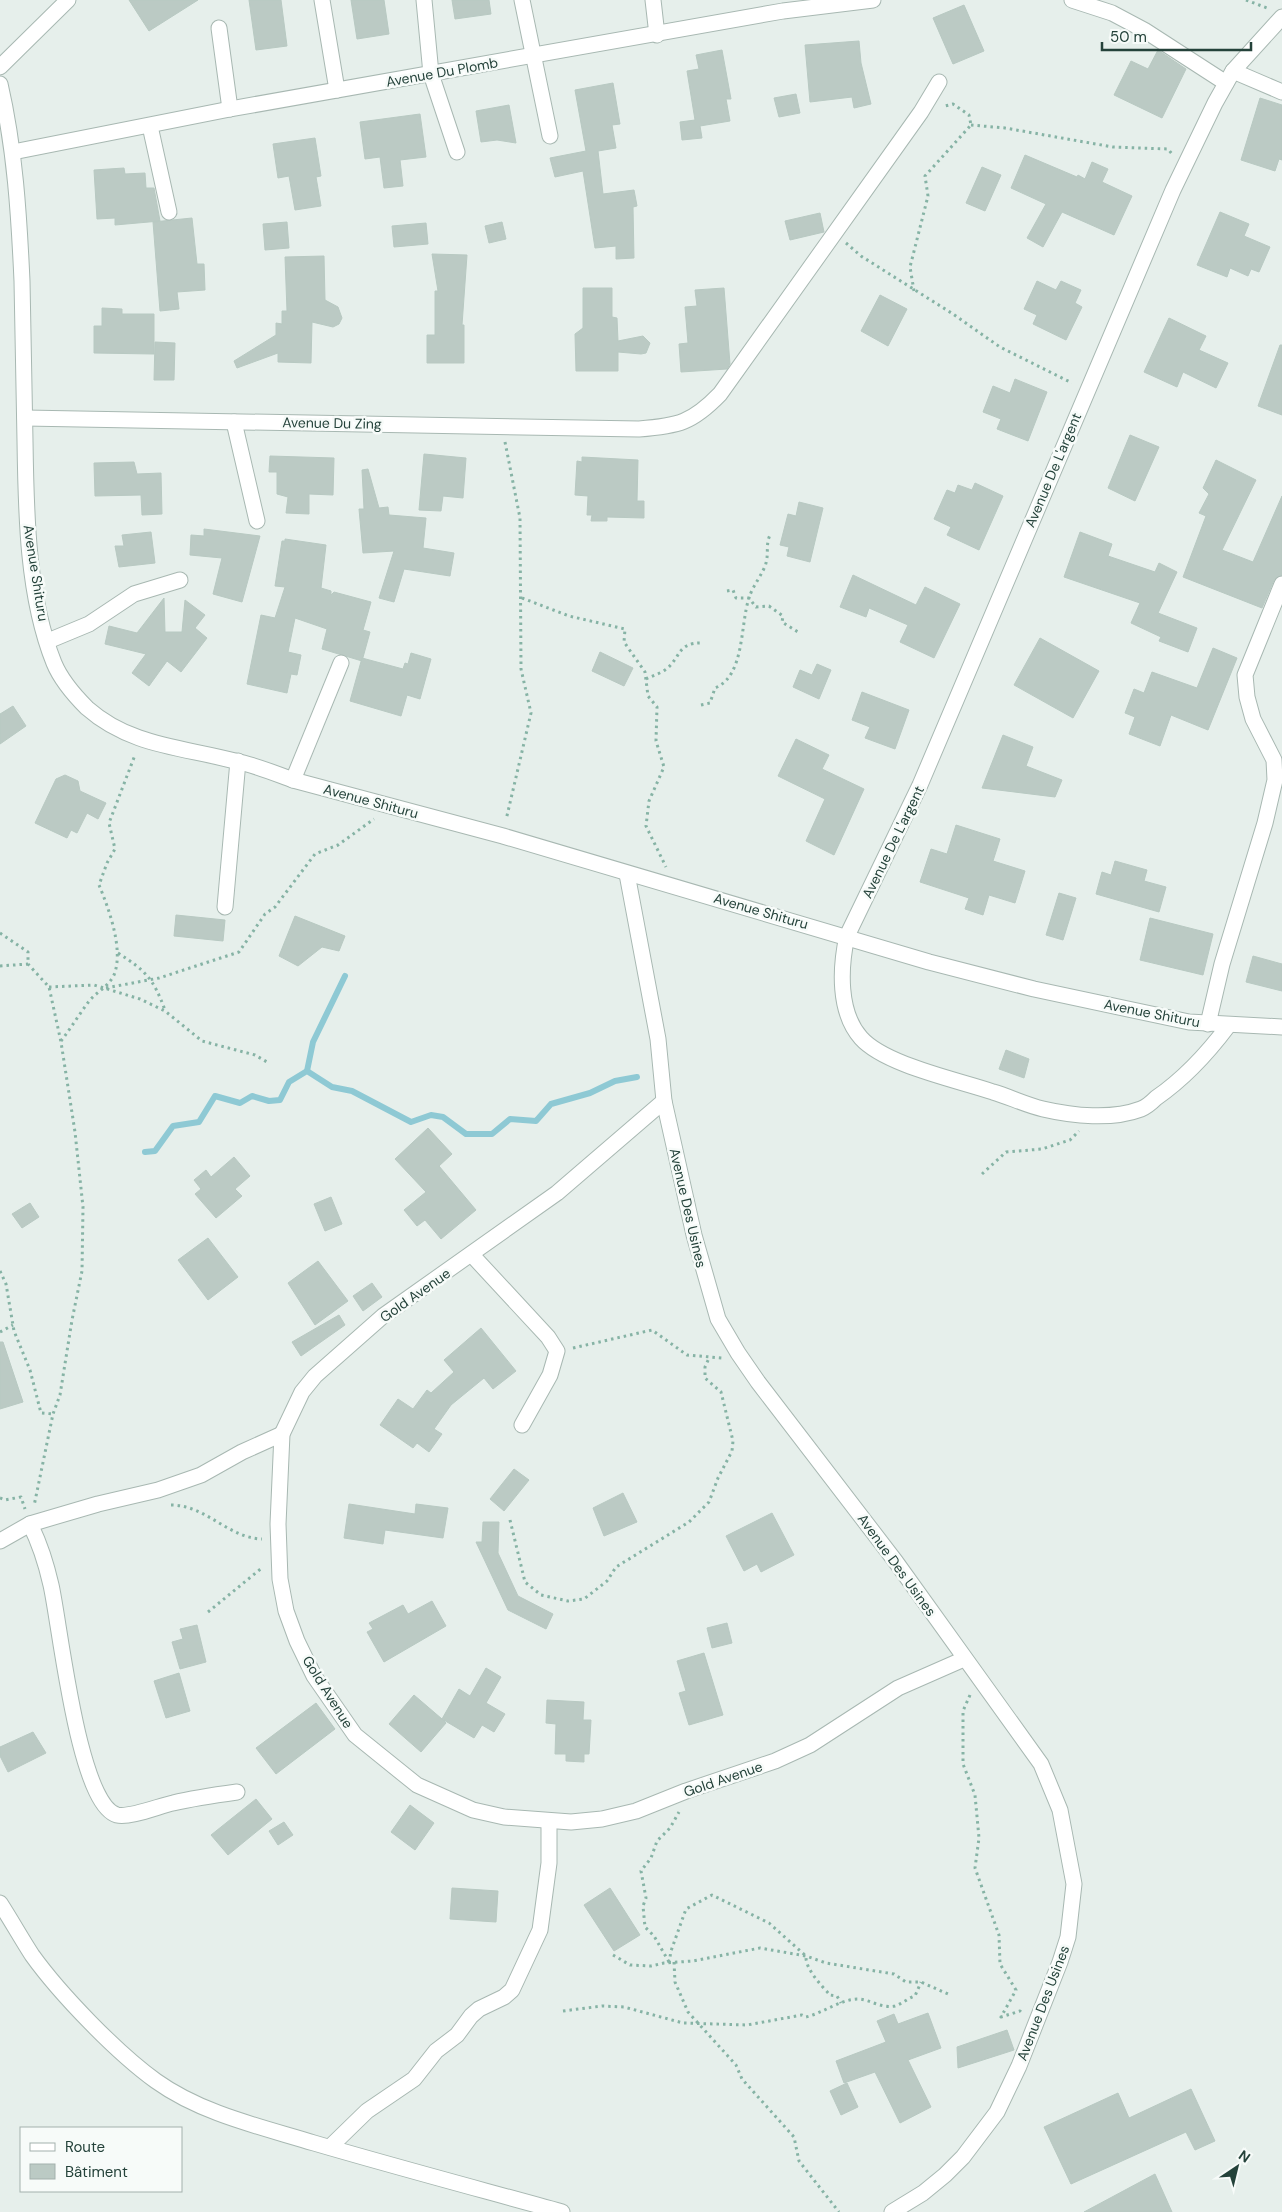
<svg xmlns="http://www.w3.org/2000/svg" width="1282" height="2212" font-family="'DM Sans',sans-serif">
	<rect width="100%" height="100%" fill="#e6efeb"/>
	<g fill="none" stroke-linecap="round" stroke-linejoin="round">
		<g stroke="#8ec9d4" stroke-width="6">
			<polyline points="307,1071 313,1042 345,976"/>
			<polyline points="145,1152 155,1151 173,1126 199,1122 215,1096 240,1103 252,1096 269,1101 280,1100 289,1082 307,1071 332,1087 352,1091 411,1122 431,1115 443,1117 466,1134 492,1134 510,1119 536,1121 551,1104 590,1093 615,1081 637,1077"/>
		</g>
	</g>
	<g fill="#bbcac4" stroke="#b8c9c2">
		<polygon points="129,0 198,0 149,31"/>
		<polygon points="249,0 281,0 287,46 256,50"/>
		<polygon points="351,0 384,0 389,34 357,39"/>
		<polygon points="452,0 489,0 491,14 455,19"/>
		<polygon points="964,5 984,51 953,64 933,18"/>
		<polygon points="859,41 861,63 871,104 854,108 852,97 810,102 805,45"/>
		<polygon points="722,50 731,99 726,99 730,121 700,126 702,138 682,140 680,122 695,120 687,71 699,69 696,55"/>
		<polygon points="1158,50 1186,69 1162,118 1114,95 1131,61 1148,69"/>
		<polygon points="613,83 620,124 612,125 616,148 598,151 603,194 634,190 637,206 633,207 634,258 616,259 616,246 595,248 583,171 555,177 550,158 586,151 575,90"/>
		<polygon points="796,94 800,113 779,117 774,98"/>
		<polygon points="1260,98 1282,105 1282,160 1279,159 1275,171 1241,160"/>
		<polygon points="509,105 516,143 497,140 481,142 476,111"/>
		<polygon points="420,114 426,157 400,160 403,186 384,188 380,157 365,159 360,122"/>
		<polygon points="315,138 321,176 316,177 321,206 295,210 289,176 278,178 273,144"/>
		<polygon points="1025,155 1077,177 1078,175 1085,179 1092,162 1108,169 1102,182 1132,196 1114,235 1062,212 1043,247 1027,238 1046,204 1011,188"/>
		<polygon points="982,167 1001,175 985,211 966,203"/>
		<polygon points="124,168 125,174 145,173 146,188 154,188 160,221 115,225 115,218 97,219 94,170"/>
		<polygon points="1220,212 1249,224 1244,236 1270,247 1259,272 1251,269 1248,276 1230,268 1227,277 1197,265"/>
		<polygon points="820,213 824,232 790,240 785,221"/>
		<polygon points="192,218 197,264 204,264 205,290 177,292 179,309 160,311 153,222"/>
		<polygon points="287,222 289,248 265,250 263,224"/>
		<polygon points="502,222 506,239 489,243 485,226"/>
		<polygon points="426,223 428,244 394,247 392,226"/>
		<polygon points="432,254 467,255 462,325 464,325 464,363 427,363 427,335 435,335 435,291 438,291"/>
		<polygon points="324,256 325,300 338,307 342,318 339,324 333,327 312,322 311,363 278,362 278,353 237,368 234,361 276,335 276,323 282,324 282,311 287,311 285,257"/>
		<polygon points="1037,281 1056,290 1061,281 1081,290 1075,303 1082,307 1066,340 1033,324 1037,315 1024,309"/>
		<polygon points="583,288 612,288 612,317 617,318 618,341 643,336 650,343 646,353 641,354 618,352 618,371 576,371 575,334 583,328"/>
		<polygon points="724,288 730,364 727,369 681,372 679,344 688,343 685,307 697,306 695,290"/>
		<polygon points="880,295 907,309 888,346 861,331"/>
		<polygon points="102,308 122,309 122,314 154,314 154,354 94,353 94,326 102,326"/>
		<polygon points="1169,318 1206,336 1199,350 1228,363 1216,388 1183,372 1177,387 1144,372"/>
		<polygon points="155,342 175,343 174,380 154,380"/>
		<polygon points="1280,345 1282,345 1282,415 1258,406"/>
		<polygon points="1015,379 1047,392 1028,441 997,429 1001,419 983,412 993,386 1010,393"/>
		<polygon points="1130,435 1159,447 1135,501 1108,488"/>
		<polygon points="424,454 466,458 463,498 443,496 441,511 419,510"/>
		<polygon points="270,456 334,458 333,495 309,494 309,514 286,513 288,497 277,494 277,472 269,472"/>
		<polygon points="582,457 638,460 637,501 644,501 644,518 607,517 607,521 591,521 592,515 587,515 588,496 575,495 577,461 582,462"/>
		<polygon points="1216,460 1256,480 1222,550 1253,562 1282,496 1282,575 1274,580 1262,608 1183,577 1206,516 1199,513 1209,494 1203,488"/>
		<polygon points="134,462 137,474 161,473 162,514 142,515 141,495 95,496 94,463"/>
		<polygon points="368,469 379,508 388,507 389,515 426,518 423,548 454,553 450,576 404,569 394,602 379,598 394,551 363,553 359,509 364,509 362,470"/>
		<polygon points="975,483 1003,496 979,550 947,535 951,527 934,519 947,490 955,493 958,485 972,490"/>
		<polygon points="799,502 823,508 810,562 787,556 789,547 780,545 788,514 796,516"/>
		<polygon points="204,529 260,536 242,602 213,594 222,558 190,555 191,535 204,536"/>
		<polygon points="151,532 155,563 119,567 115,546 124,546 122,535"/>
		<polygon points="1080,532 1112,544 1108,556 1155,572 1159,563 1177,572 1158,613 1197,628 1188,652 1159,641 1161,637 1131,623 1140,603 1064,577"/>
		<polygon points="285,539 326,545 321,588 331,591 331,595 334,592 371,602 363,630 370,632 362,661 322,649 327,629 295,618 288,652 301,655 297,675 291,674 287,693 247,684 261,615 275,618 285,587 275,586 282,541 285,541"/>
		<polygon points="853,575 916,605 925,587 960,604 934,658 900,642 908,625 869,608 866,617 840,607"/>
		<polygon points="164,598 165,632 182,632 185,600 205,615 195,628 207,638 181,672 167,661 149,686 132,673 146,654 105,644 109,626 137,633"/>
		<polygon points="1040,638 1099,671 1073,718 1014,685"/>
		<polygon points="1213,648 1237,658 1208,730 1171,715 1160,746 1129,734 1135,717 1125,713 1134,689 1144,693 1152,672 1197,688"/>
		<polygon points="600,652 633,668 624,686 592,671"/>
		<polygon points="411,653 431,659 420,699 407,695 401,716 350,701 362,658 403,669 405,663 408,664"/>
		<polygon points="817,664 831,670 819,699 793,687 800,670 812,675"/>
		<polygon points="862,692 909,710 895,749 865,738 870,727 852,720"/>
		<polygon points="13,706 26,726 0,744 0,714"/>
		<polygon points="1003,735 1033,747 1026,766 1062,780 1055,797 982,788"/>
		<polygon points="796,739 829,755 822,769 864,789 834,855 806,841 825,799 778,776"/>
		<polygon points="65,775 78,781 80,791 106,803 98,819 87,813 77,833 71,830 67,838 35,823 56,779"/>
		<polygon points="956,825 1000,839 993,861 1025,871 1015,903 989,895 983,915 965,909 969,898 920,882 931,849 947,854"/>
		<polygon points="1115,861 1147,870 1144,881 1166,887 1159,912 1096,894 1102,872 1111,875"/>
		<polygon points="1059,893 1076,898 1063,940 1046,935"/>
		<polygon points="176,915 225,920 223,941 174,936"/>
		<polygon points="295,916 345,936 339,951 322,947 298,966 279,956"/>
		<polygon points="1150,918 1213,934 1203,975 1140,960"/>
		<polygon points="1253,956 1282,964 1282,991 1246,982"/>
		<polygon points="1006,1050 1029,1059 1024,1078 999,1069"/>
		<polygon points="428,1128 452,1154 439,1166 476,1210 441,1239 425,1220 417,1226 404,1210 426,1192 395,1159"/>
		<polygon points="234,1157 250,1176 235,1189 242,1196 216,1218 195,1194 201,1189 194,1180 206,1170 211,1177"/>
		<polygon points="331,1197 342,1224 325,1231 314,1204"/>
		<polygon points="30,1203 39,1217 22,1228 12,1214"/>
		<polygon points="208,1238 238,1277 208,1300 178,1260"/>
		<polygon points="318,1261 348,1301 315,1325 288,1283"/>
		<polygon points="372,1283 382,1297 363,1311 353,1296"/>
		<polygon points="339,1315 345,1325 301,1356 292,1342"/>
		<polygon points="481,1328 516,1371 493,1389 484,1378 451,1405 434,1429 442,1434 429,1452 417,1443 413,1448 380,1425 398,1399 413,1409 427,1390 431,1393 454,1372 444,1360"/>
		<polygon points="0,1342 3,1342 23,1402 0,1409"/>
		<polygon points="514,1469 529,1480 504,1511 490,1499"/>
		<polygon points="623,1493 637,1522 604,1536 593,1508"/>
		<polygon points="349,1504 415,1514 416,1504 448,1508 443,1538 385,1530 383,1544 344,1538"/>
		<polygon points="772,1513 794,1555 761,1572 757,1564 744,1571 726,1536"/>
		<polygon points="483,1522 499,1522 498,1553 518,1596 553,1614 546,1629 508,1610 476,1542 482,1542"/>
		<polygon points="432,1601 446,1626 384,1662 367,1632 373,1629 369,1623 403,1605 408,1614"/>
		<polygon points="727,1623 732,1643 712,1648 707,1628"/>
		<polygon points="197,1625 206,1662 180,1669 172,1642 183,1639 180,1629"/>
		<polygon points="704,1653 723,1715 689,1725 679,1693 686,1691 677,1661"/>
		<polygon points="486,1668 501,1677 486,1703 505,1714 494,1732 482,1725 474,1738 442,1719 446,1723 421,1752 389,1724 414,1695 442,1719 459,1689 470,1696"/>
		<polygon points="179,1673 190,1711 166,1718 154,1681"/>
		<polygon points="547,1700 584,1702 583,1720 591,1720 589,1754 584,1754 584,1762 566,1761 566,1754 555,1754 556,1724 546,1723"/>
		<polygon points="316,1703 335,1729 276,1774 256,1748"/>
		<polygon points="33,1732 46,1753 8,1772 0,1756 0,1747"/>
		<polygon points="256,1799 272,1819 228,1855 211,1835"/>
		<polygon points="410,1805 434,1823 415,1850 391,1832"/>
		<polygon points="284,1822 293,1835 278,1845 269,1831"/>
		<polygon points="452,1888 498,1891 496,1922 450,1919"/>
		<polygon points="610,1888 640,1935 614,1951 584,1905"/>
		<polygon points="928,2013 941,2048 908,2060 931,2107 900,2123 875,2072 844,2083 836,2061 886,2042 877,2021 894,2014 898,2024"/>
		<polygon points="1007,2030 1014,2050 958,2068 957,2047"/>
		<polygon points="847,2083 858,2107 841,2115 830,2091"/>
		<polygon points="1191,2089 1215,2141 1195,2150 1186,2132 1071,2184 1044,2127 1118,2093 1129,2118"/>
		<polygon points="1155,2174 1172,2212 1084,2212"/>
	</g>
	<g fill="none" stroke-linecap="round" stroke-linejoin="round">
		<defs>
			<g id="street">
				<polyline points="322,0 337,90"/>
				<polyline points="424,0 431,74 457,152"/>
				<polyline points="522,0 550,136"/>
				<polyline points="653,0 657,35"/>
				<polyline points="1072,0 1112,13 1144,30 1226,83"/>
				<polyline points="219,28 230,109"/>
				<polyline points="0,67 68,0"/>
				<polyline points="1233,71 1282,92"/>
				<path d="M0,84C15,149 19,215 22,281C23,335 24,388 25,441C26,512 27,596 54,663C61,680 74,695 87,708C130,746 182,747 235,761C255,765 274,773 293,780L503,836L929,962L1034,989L1189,1022L1282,1027"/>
				<polyline points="150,126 169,212"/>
				<polyline points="13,152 230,109 783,11 873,0"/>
				<path d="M25,418L639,429C678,426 692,423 720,394L921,112L939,82"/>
				<polyline points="234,422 257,521"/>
				<polyline points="48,641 89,624 134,594 180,580"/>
				<polyline points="293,780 341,663"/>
				<polyline points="627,874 658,1039 664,1101 694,1235 718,1319 738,1353 758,1382 896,1562 1041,1764 1060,1810 1074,1884 1068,1937 1060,1962 1019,2066 997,2112 963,2157 945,2175 923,2193 892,2212"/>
				<polyline points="225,907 238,761"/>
				<polyline points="1208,1024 1222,964 1265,823 1275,780 1274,760 1253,719 1247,697 1245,675 1282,584"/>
				<path d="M1228,1026C1207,1054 1185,1078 1156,1098C1152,1102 1146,1107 1141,1109C1112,1120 1073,1116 1043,1109C1026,1105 1010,1097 993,1092C958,1080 885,1065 861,1038C838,1012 840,968 847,936L920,785L1173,190L1215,103L1233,71L1282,17"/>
				<polyline points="664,1101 557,1193 383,1316 315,1376 302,1392 282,1434 278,1524 280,1579 286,1611 297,1641 314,1676 355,1735 417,1785 473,1810 504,1817 571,1822 602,1819 636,1811 686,1791 775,1761 810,1745 898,1688 964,1659"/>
				<polyline points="472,1255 548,1337 557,1351 550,1375 522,1425"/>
				<path d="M30,1524C40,1544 46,1563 51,1585C60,1624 78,1804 117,1815C130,1818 159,1806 173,1803C194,1798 215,1795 237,1792"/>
				<polyline points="0,1541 30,1524 98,1504 158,1490 201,1475 242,1452 282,1434"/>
				<path d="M0,1903C11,1920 21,1938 32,1955C60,1994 117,2053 156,2081C202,2114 262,2127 314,2143C396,2167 479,2189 562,2212"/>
				<polyline points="330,2147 367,2111 414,2079 436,2051 457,2035 471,2016 479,2009 504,1997 512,1990 540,1930 549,1863 549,1822"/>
			</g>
		</defs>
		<use href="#street" stroke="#a8b8b2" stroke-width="17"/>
		<g stroke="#86b3a5" stroke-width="3" stroke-dasharray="2.5 4" stroke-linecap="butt">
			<polyline points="1246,0 1267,8"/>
			<polyline points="971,125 1005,128 1113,147 1168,149 1172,154"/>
			<polyline points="846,243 861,256 953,314 1000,347 1072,383"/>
			<polyline points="914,291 910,267 928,196 925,176 971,125 969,115 953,104 945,106"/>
			<polyline points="505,442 520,518 521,669 531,713 506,820"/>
			<polyline points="727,591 733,590 736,598 749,598 756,607 769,606 783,616 782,622 798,632"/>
			<polyline points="522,598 569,616 625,629 624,642 645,672 648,696 657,707 656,741 664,767 649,801 646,826 666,867"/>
			<path d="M646,679C652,676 659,674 665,670C681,659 676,642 703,643"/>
			<path d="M701,705L710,703L715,688C745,676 740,625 749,598C752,587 764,572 766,563C769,552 765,544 771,533"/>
			<polyline points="0,933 28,952 28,964 49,987 61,1042 75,1132 83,1207 82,1271 72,1320 60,1395 53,1414 34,1506"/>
			<path d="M118,953C146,971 153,978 165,1010"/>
			<polyline points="0,966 28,964"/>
			<polyline points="49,987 94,985 140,999 165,1011 202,1041 255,1055 267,1062"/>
			<polyline points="106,988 159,978 239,952 265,914 275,907 315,854 338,845 374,819"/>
			<path d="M61,1041C71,1028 80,1013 90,1000C98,991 108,987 114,975C124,950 109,909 99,885L107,863L115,849L109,823L135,755"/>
			<polyline points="982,1174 1006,1152 1042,1149 1070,1140 1079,1131"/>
			<polyline points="0,1271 6,1284 14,1331 30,1370 41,1413 53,1414"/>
			<polyline points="0,1332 13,1325"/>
			<polyline points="573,1348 652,1330 687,1355 722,1358"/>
			<polyline points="0,1498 5,1500 21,1497 25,1509"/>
			<path d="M171,1505C206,1505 228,1538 262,1539"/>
			<polyline points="510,1520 525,1582 541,1595 568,1601 584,1599 607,1581 616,1567 689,1522 709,1502 718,1478 732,1451 733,1441 721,1392 705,1378 705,1367 709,1358"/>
			<polyline points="208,1612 263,1567"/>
			<polyline points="970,1695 963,1711 963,1764 975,1795 979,1838 975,1868 999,1935 1000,1964 1016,1990 1001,2017 1020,2011 1022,2013"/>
			<polyline points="613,1955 630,1965 651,1966 664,1963 693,1961 760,1948 806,1956 826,1963 894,1974 906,1982 921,1982 948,1994"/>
			<polyline points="669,1962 654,1936 645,1927 643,1906 646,1898 641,1871 651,1858 657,1841 670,1828 679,1812"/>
			<polyline points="674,1962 675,1982 688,2012 736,2065 742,2079 794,2137 799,2161 839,2212"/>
			<path d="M669,1963L671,1951L686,1909L712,1895L769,1923L806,1956C805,1969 822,1986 830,1995L837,1996L841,2003"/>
			<path d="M563,2011L602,2006L624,2007L683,2023L747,2025L802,2015L806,2017C823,2013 839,2000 857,1999C870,1999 881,2009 895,2006C902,2004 908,1998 915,1996L921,1982"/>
		</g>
		<use href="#street" stroke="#fff" stroke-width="15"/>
	</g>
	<g text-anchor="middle" stroke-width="5" stroke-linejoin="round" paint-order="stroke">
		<g font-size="14" fill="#24423a" stroke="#f7fbf9">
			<text transform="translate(442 72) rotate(-10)" y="5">Avenue Du Plomb</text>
			<text transform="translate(332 423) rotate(1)" y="5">Avenue Du Zing</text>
			<text transform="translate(1053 470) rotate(-67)" y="5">Avenue De L'argent</text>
			<text transform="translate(36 573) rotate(81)" y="5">Avenue Shituru</text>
			<text transform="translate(371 801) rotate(15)" y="5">Avenue Shituru</text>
			<text transform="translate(893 842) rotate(-64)" y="5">Avenue De L'argent</text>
			<text transform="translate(761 911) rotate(16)" y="5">Avenue Shituru</text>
			<text transform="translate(1152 1013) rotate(11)" y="5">Avenue Shituru</text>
			<text transform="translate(688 1208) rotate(77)" y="5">Avenue Des Usines</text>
			<text transform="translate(415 1295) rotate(-35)" y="5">Gold Avenue</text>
			<text transform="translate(897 1565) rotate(54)" y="5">Avenue Des Usines</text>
			<text transform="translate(328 1692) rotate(58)" y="5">Gold Avenue</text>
			<text transform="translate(723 1779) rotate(-19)" y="5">Gold Avenue</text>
			<text transform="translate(1043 2003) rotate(-69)" y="5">Avenue Des Usines</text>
		</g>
	</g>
	<rect x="20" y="2127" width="162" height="65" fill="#f7fbf9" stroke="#a3b1ad"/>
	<rect x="30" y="2143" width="25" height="8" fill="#ffffff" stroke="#a3b1ad"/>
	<text x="65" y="2152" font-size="15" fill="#24423a">Route</text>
	<rect x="30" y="2164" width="25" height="15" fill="#bbcac4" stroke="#a3b1ad"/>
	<text x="65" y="2177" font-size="15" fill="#24423a">Bâtiment</text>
	<g transform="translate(1237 2167) rotate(35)" stroke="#f7fbf9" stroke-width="4" paint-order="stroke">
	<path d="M0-4L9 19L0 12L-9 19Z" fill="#24423a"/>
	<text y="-8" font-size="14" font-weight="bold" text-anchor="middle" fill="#24423a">N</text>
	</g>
	<path d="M1102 42v8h149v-8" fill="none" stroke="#24423a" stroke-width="2.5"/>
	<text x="1110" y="42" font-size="15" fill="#24423a" stroke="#f7fbf9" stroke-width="4" paint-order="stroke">50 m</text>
</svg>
